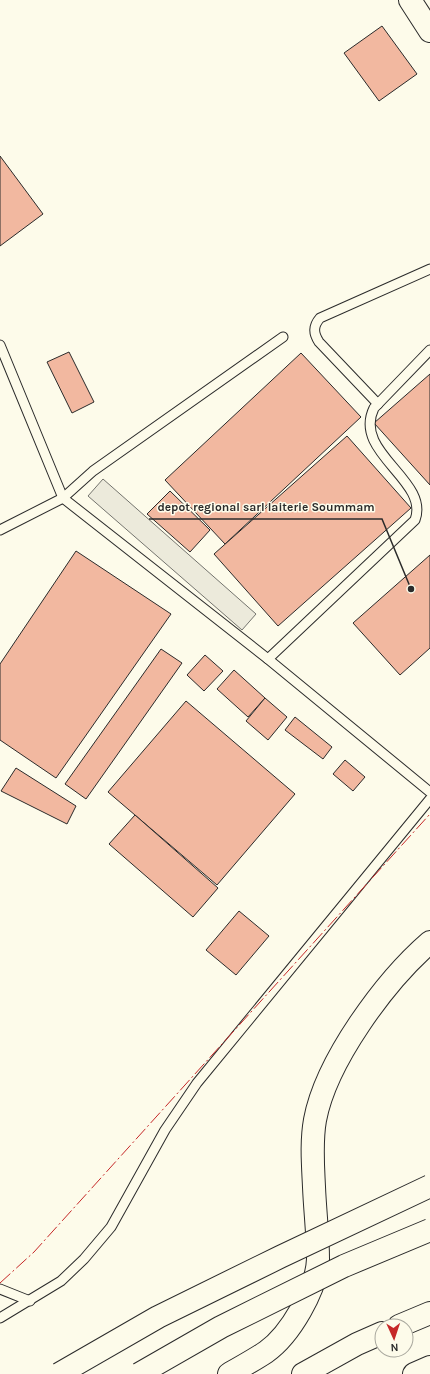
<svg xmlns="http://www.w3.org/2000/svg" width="430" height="1374" font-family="Karla,sans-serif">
	<rect width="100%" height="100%" fill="#fdfbea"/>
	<polygon fill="#eceadb" stroke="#74746e" points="103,479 256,614 242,630 88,496"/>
	<g fill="#f2b8a0" stroke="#2b2b2b">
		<polygon points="382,26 417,74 379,101 344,53"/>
		<polygon points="0,156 43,214 0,246"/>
		<polygon points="69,352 94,402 72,413 47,362"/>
		<polygon points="301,353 361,417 225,544 165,480"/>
		<polygon points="430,374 430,485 374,423"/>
		<polygon points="347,436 411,508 278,626 214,554"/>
		<polygon points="170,491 210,530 190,552 147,514"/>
		<polygon points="76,551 171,614 56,778 0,740 0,664"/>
		<polygon points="430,555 430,648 400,675 353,623"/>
		<polygon points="161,649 182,663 86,799 65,784"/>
		<polygon points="205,655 223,671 204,691 187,675"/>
		<polygon points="234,670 265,698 248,717 217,689"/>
		<polygon points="265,698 287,717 268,740 246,721"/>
		<polygon points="186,701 295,794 217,885 108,792"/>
		<polygon points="295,717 332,747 323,759 285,730"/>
		<polygon points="345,760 365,777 353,791 333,774"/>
		<polygon points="16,768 76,806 67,824 1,791"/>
		<polygon points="135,815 218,888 193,917 109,844"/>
		<polygon points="239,911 269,936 236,975 206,950"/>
	</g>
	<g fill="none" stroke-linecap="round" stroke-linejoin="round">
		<defs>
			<g id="lane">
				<polyline points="0,345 63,498 268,659 430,792"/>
				<path d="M378,404L319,342C313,333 313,326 320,318L430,269"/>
				<polyline points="0,530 63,498 93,471 283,337"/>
				<path d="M268,659L415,520C430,480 352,453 374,408L430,350"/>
				<polyline points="0,1289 30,1301"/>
				<polyline points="0,1318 61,1281 84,1259 111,1227 165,1130 197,1083 430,799"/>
			</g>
			<polyline id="secondary" points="410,0 430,31"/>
			<g id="highway">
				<polyline points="399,1326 430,1313"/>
				<path d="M229,1374C241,1367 254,1360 266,1352C290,1335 317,1289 318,1259C318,1235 315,1211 314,1187C313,1165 311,1142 315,1120C326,1061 385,981 430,942"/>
				<polyline points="303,1374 357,1344 382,1333"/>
				<polyline points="414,1374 430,1367"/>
			</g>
		</defs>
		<use href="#lane" stroke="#2b2b2b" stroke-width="11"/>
		<use href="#secondary" stroke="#2b2b2b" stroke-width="24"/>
		<use href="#highway" stroke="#2b2b2b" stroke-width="24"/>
		<use href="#lane" stroke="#fdfbea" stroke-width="9"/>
		<use href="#secondary" stroke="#fdfbea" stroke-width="22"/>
		<use href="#highway" stroke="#fdfbea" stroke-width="22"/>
		<defs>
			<g id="highway-bridge">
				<polyline points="59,1374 158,1317 280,1257 430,1186"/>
				<polyline points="139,1374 221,1327 344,1266 430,1230"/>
			</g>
		</defs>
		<use href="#highway-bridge" stroke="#2b2b2b" stroke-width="24" stroke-linecap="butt"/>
		<use href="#highway-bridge" stroke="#fdfbea" stroke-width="22"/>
		<polyline stroke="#c62828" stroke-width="1" stroke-dasharray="14 3 2 3" stroke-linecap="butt" points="0,1283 34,1252 430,814"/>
	</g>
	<path fill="none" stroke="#2b2b2b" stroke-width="1.5" d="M411 589L382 519H149"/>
	<circle fill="#2b2b2b" stroke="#fdfbea" stroke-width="1.5" cx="411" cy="589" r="4"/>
	<g font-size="12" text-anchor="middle" font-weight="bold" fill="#2b2b2b" stroke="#fdfbea" stroke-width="3" stroke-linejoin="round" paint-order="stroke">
		<text x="266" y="511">depot regional sarl laiterie Soummam</text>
	</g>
	<g transform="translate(394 1338) rotate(177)"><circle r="19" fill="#fdfbea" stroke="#a9a89e"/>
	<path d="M0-3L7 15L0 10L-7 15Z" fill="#c62828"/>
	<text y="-6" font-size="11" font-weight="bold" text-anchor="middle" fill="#2b2b2b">N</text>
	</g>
</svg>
